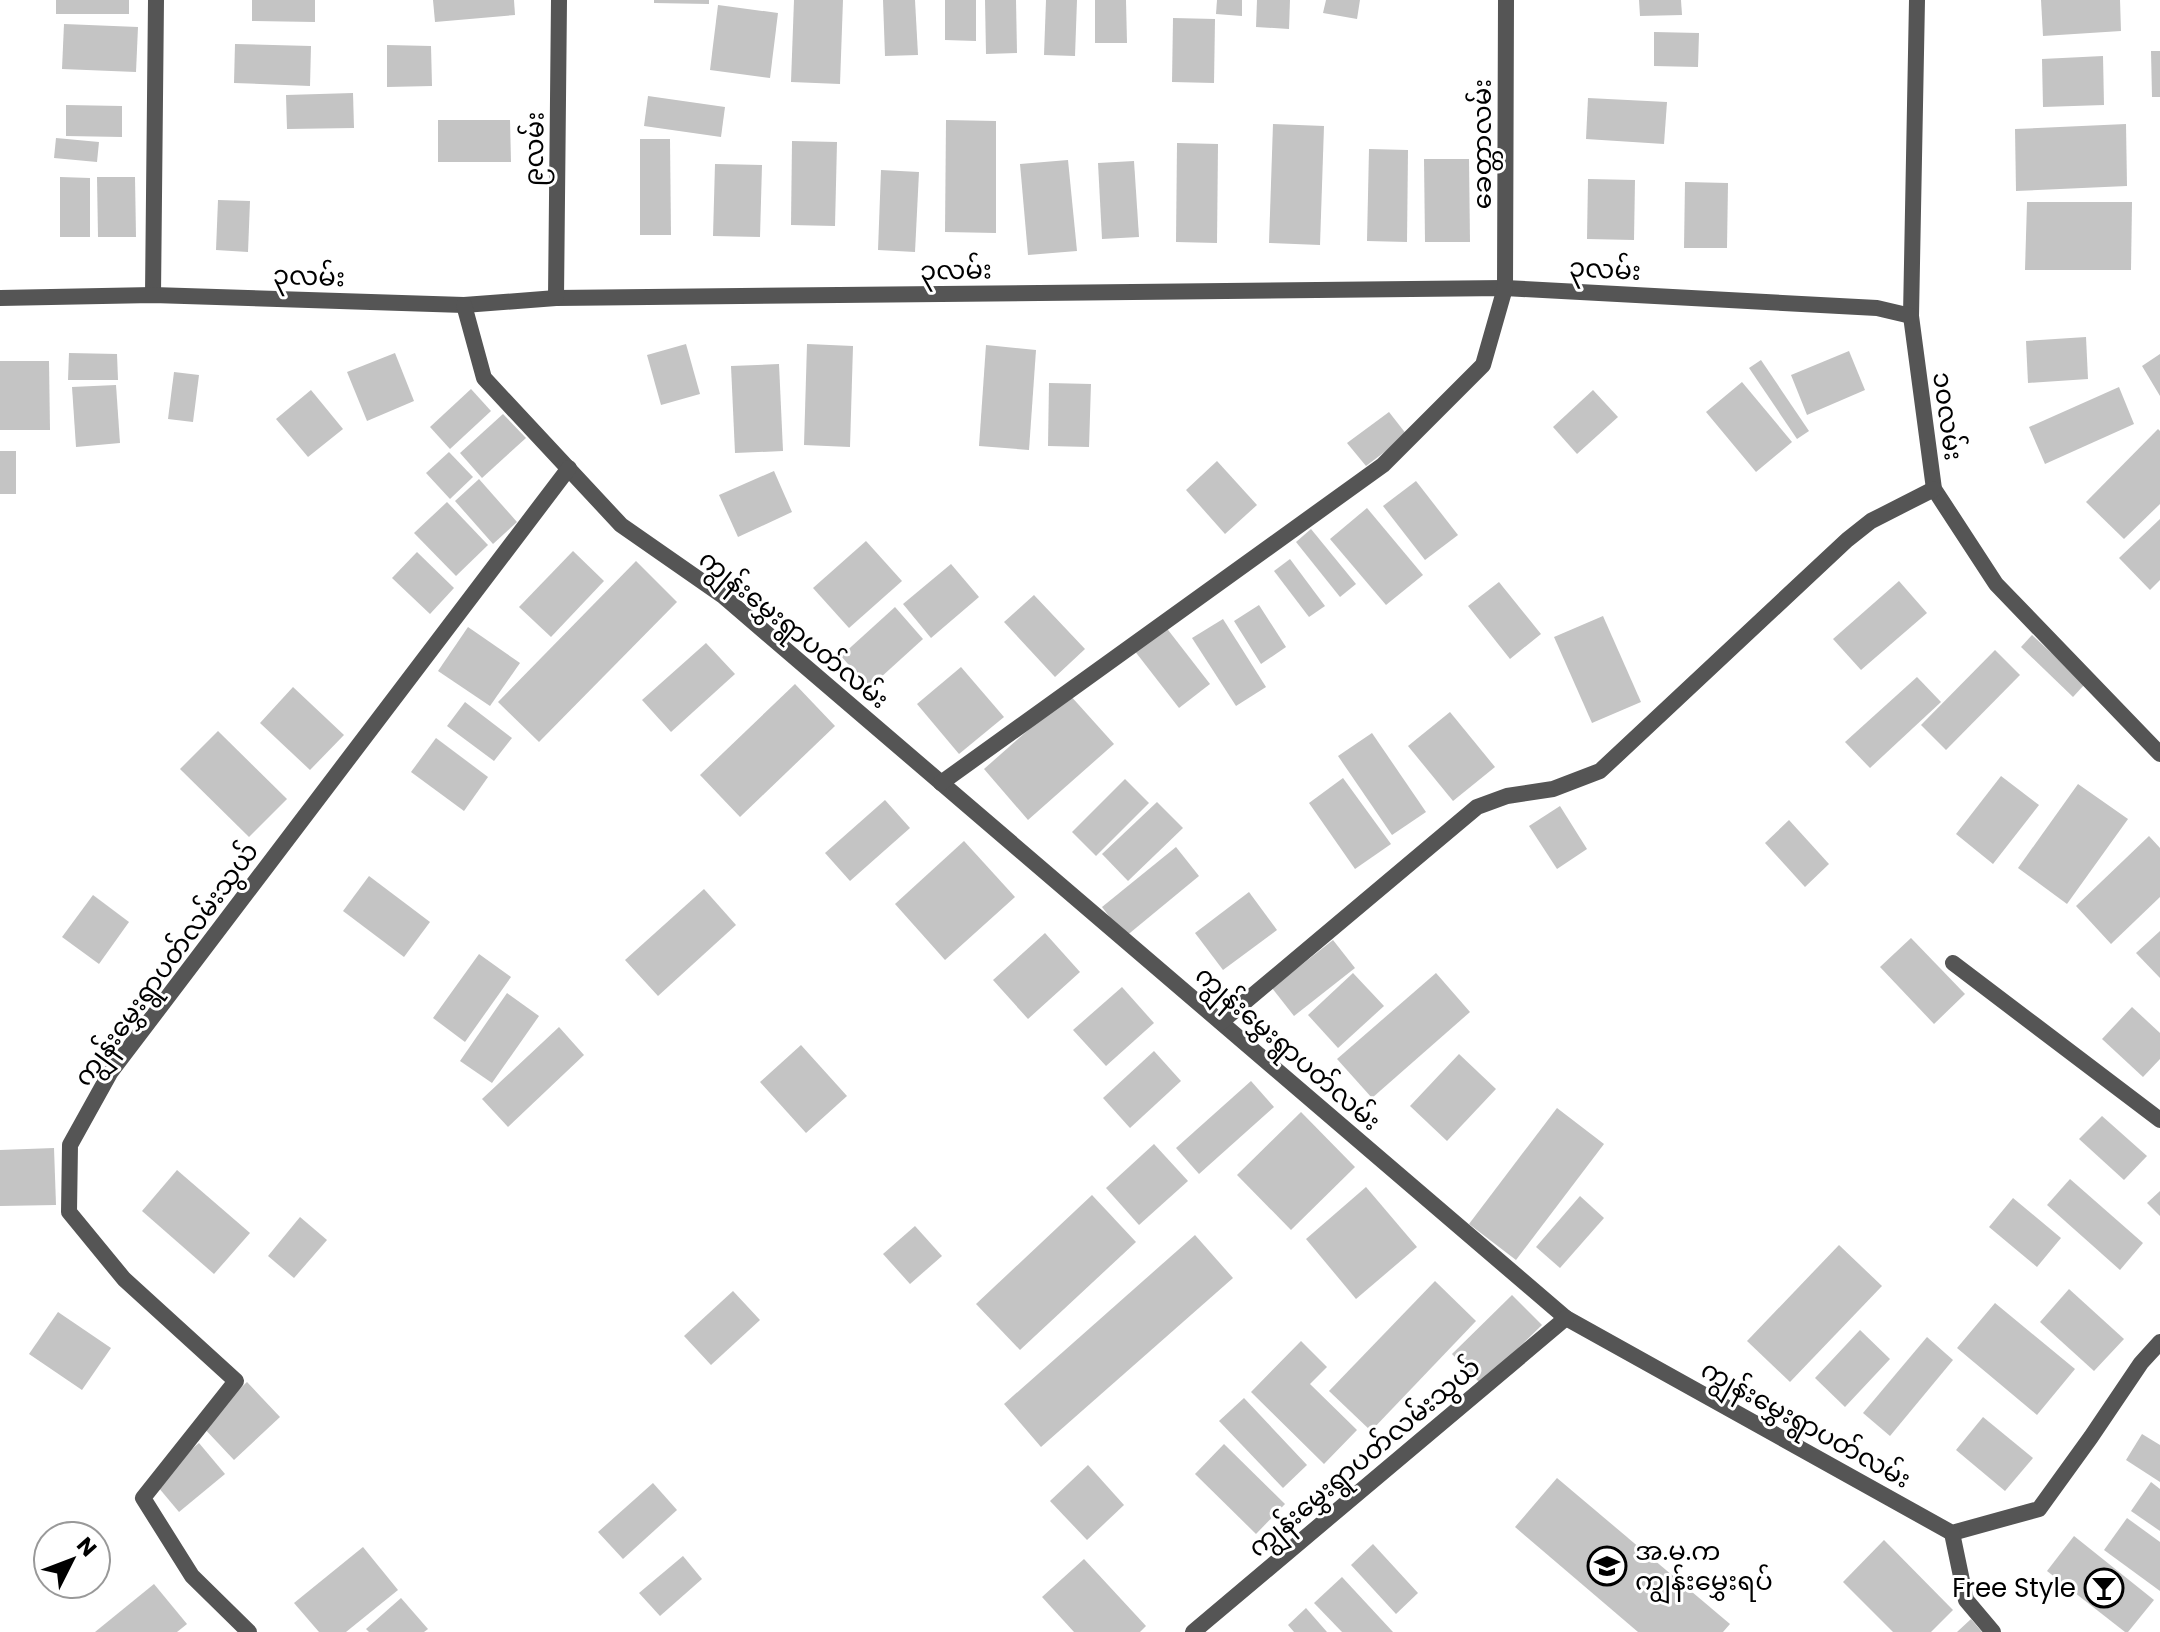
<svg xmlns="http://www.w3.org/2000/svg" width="2160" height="1632" font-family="Poppins,'Noto Sans Myanmar',sans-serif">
	<rect width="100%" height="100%" fill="#fff"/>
	<g fill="#c4c4c4">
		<rect x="56" y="0" width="73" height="14"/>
		<polygon points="252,0 315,0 315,22 252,21"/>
		<polygon points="433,0 514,0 515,15 435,22"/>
		<polygon points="654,0 709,0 709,4 654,3"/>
		<polygon points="794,0 843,0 840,84 791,82"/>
		<polygon points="883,0 915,0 918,55 885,56"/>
		<polygon points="945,0 976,0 976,41 945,40"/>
		<polygon points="985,0 1016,0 1017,53 986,54"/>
		<polygon points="1046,0 1077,0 1075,56 1044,55"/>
		<polygon points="1095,0 1126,0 1127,43 1095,43"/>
		<polygon points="1217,0 1242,0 1242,16 1216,14"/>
		<polygon points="1257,0 1290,0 1289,29 1256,27"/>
		<polygon points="1326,0 1360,0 1357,19 1323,13"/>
		<polygon points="1639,0 1681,0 1682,15 1640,16"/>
		<polygon points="2041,0 2120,0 2121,31 2043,36"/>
		<polygon points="718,5 778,13 770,78 710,70"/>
		<polygon points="1173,18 1215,19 1214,83 1172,82"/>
		<polygon points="64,24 138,27 136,72 62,69"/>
		<polygon points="1654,32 1699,33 1698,67 1654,66"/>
		<polygon points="235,44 311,46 310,86 234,83"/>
		<polygon points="387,45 431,46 432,86 387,87"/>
		<polygon points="2151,51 2160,51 2160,97 2152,97"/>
		<polygon points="2103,56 2104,105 2043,107 2042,59"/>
		<polygon points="353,93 354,128 287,129 286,95"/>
		<polygon points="648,96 725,107 721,137 644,126"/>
		<polygon points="1588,98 1667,102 1664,144 1586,139"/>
		<polygon points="66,105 122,106 122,137 66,136"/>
		<polygon points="438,120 510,120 511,162 438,162"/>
		<polygon points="946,120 996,121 996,233 945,232"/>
		<polygon points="1273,124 1324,126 1320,245 1269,243"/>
		<polygon points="2126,124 2127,186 2016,191 2015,129"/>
		<polygon points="56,138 99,142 97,162 54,158"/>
		<polygon points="640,139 670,139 671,235 640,235"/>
		<polygon points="792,141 837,142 835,226 791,225"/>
		<polygon points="1177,143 1218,144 1217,243 1176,242"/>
		<polygon points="1369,149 1408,150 1407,242 1367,241"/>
		<polygon points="1424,159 1469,159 1470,242 1425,242"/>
		<polygon points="1068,160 1077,251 1028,255 1020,164"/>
		<polygon points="1134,161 1139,237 1102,239 1098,163"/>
		<polygon points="715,164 762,165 760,237 713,236"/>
		<polygon points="881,170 919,172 915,252 878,250"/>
		<polygon points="60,177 90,178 90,237 60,237"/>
		<polygon points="97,177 135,177 136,237 98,237"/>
		<polygon points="1588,179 1635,180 1634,240 1587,239"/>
		<polygon points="1685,182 1728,183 1727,248 1684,248"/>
		<polygon points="218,200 250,201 248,252 216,250"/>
		<polygon points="2027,202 2132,202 2131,270 2025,270"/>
		<polygon points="2086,337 2088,379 2028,383 2026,341"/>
		<polygon points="686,344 700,394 661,405 647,355"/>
		<polygon points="807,344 853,346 850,447 804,445"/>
		<polygon points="986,345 1036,350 1029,450 979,446"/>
		<polygon points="1849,351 1865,390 1807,415 1791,375"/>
		<polygon points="69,353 117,354 118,380 68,380"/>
		<polygon points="395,353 414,401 367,421 347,372"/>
		<polygon points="2160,354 2160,396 2142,366"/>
		<polygon points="1761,360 1809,431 1797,439 1749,368"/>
		<polygon points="0,361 49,361 50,430 0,430"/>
		<polygon points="779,364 783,451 735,453 731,366"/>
		<polygon points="174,372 199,375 193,422 168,419"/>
		<polygon points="1742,382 1792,442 1756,472 1706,412"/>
		<polygon points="1049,383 1091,384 1089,447 1048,446"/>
		<polygon points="116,385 120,443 76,447 72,387"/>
		<polygon points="2119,387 2134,424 2045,464 2029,427"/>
		<polygon points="471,389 491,411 450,449 430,427"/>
		<polygon points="311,390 343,429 308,457 276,419"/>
		<polygon points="1593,390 1618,417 1577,454 1553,427"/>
		<polygon points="1389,412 1407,435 1366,466 1347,443"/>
		<polygon points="503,414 526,438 482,478 460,453"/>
		<polygon points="2158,429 2160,431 2160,504 2124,539 2086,502"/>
		<rect x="0" y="451" width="16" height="43"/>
		<polygon points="449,452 473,477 450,499 426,473"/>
		<polygon points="1217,461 1257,505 1225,534 1186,490"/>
		<polygon points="774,471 792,512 738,537 719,495"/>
		<polygon points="479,479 517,522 493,544 455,501"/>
		<polygon points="1416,481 1458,535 1425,560 1383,506"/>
		<polygon points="447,502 488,545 456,576 414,533"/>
		<polygon points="1367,508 1423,575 1386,605 1330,539"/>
		<polygon points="2160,519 2160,580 2150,590 2119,558"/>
		<polygon points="1311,529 1356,584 1340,597 1296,542"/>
		<polygon points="866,541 902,581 849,628 813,588"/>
		<polygon points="573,551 604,581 551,637 519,607"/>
		<polygon points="417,552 454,588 430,614 392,578"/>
		<polygon points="1290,559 1325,606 1309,617 1274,571"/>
		<polygon points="636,561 677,602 539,742 498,702"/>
		<polygon points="951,564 979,597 931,638 903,604"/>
		<polygon points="1899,581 1927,613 1861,670 1833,639"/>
		<polygon points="1499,582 1541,634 1510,659 1468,606"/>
		<polygon points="1034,595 1085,649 1055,677 1004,622"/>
		<polygon points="1259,605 1286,647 1261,664 1234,621"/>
		<polygon points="895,607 923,639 869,688 841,656"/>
		<polygon points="1603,616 1641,702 1592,723 1554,637"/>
		<polygon points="1223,619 1266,687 1236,706 1192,638"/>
		<polygon points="1165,626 1210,684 1179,708 1134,650"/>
		<polygon points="468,627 520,663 490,706 438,671"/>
		<polygon points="2032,635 2085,684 2073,697 2021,647"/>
		<polygon points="706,643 735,674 671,732 642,700"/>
		<polygon points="1995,650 2020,675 1946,750 1921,725"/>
		<polygon points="961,667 1004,717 959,754 917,704"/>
		<polygon points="1917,677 1941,702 1870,768 1845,742"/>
		<polygon points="795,684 835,726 740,817 700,775"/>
		<polygon points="293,687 344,735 310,770 260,723"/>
		<polygon points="1069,694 1114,744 1028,820 984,769"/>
		<polygon points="465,702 512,738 494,761 447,726"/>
		<polygon points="1450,712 1495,767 1453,801 1408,746"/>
		<polygon points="218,731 287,799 249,837 180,769"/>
		<polygon points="1372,733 1426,812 1392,835 1338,756"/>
		<polygon points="436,738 488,777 464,811 411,772"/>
		<polygon points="2001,776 2039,805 1993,864 1956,834"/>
		<polygon points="1343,778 1391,844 1355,869 1309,803"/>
		<polygon points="1125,779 1149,803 1096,856 1072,832"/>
		<polygon points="2078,784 2128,819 2067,904 2018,868"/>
		<polygon points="885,800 910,828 850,881 825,853"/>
		<polygon points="1157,802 1183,828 1128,881 1102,854"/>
		<polygon points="1560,806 1587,849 1557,869 1529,826"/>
		<polygon points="1789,820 1829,864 1805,887 1765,843"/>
		<polygon points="2149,836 2160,848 2160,897 2111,944 2076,906"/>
		<polygon points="964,841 1015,897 945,960 895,904"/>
		<polygon points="1176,847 1199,876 1125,937 1102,907"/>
		<polygon points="369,876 430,922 404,957 343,911"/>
		<polygon points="704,889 736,925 658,996 625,960"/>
		<polygon points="1249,892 1277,930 1223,970 1195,933"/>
		<polygon points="93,895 129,922 99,964 62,937"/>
		<polygon points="2160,931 2160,978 2136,953"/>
		<polygon points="1045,933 1080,972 1028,1019 993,980"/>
		<polygon points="1911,938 1965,994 1934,1024 1880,967"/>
		<polygon points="1333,940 1355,968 1294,1016 1272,988"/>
		<polygon points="479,954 511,977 465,1042 433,1018"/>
		<polygon points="1353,973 1384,1006 1338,1048 1308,1015"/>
		<polygon points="1436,973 1470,1012 1372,1098 1337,1059"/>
		<polygon points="1122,987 1154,1023 1106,1066 1073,1030"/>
		<polygon points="507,993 539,1016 492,1083 460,1061"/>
		<polygon points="2132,1007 2160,1033 2160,1059 2143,1077 2102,1039"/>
		<polygon points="559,1027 584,1055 508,1127 482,1099"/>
		<polygon points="801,1045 847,1096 806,1133 760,1082"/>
		<polygon points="1154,1051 1181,1081 1130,1128 1103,1098"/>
		<polygon points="1459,1054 1496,1089 1447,1141 1410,1106"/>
		<polygon points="1251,1081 1274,1107 1199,1174 1176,1148"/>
		<polygon points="1557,1108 1604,1144 1516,1260 1469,1224"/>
		<polygon points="1301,1112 1355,1167 1291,1230 1237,1175"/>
		<polygon points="2102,1116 2147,1156 2124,1180 2079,1139"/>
		<polygon points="1154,1144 1188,1181 1139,1225 1106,1188"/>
		<polygon points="54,1148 56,1205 0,1206 0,1150"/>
		<polygon points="177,1170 250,1233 214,1274 142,1211"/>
		<polygon points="2070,1179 2143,1243 2120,1270 2047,1205"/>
		<polygon points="1366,1187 1417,1247 1356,1299 1306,1239"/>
		<polygon points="2160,1191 2160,1216 2147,1203"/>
		<polygon points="1092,1195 1136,1242 1020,1350 976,1304"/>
		<polygon points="1580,1196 1604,1218 1560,1268 1536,1247"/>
		<polygon points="2013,1198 2061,1238 2037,1267 1989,1227"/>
		<polygon points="300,1217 327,1240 294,1278 268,1256"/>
		<polygon points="915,1226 942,1256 910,1284 883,1254"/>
		<polygon points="1195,1235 1233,1278 1041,1447 1004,1404"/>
		<polygon points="1839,1245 1882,1286 1790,1382 1747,1341"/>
		<polygon points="1435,1281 1476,1321 1371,1431 1329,1391"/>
		<polygon points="2069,1289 2124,1339 2094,1371 2040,1322"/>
		<polygon points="733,1291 760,1320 711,1365 684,1336"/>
		<polygon points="1512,1295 1542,1325 1481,1384 1452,1354"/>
		<polygon points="1995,1303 2075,1369 2037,1415 1957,1348"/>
		<polygon points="58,1312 111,1348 82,1390 29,1354"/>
		<polygon points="1860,1330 1890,1359 1845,1407 1815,1378"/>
		<polygon points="1927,1337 1953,1360 1890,1436 1863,1413"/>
		<polygon points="1301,1341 1327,1367 1310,1384 1357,1430 1324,1464 1251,1392"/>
		<polygon points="247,1382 280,1417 234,1460 201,1425"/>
		<polygon points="1244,1398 1307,1465 1283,1488 1219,1421"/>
		<polygon points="1983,1417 2033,1458 2005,1491 1956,1450"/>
		<polygon points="2142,1434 2160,1445 2160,1482 2126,1460"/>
		<polygon points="199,1443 225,1474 179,1512 153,1481"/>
		<polygon points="1224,1444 1285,1504 1256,1534 1195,1474"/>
		<polygon points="1088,1465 1124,1505 1087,1540 1050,1501"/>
		<polygon points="1557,1478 1730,1624 1723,1632 1638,1632 1515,1527"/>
		<polygon points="2151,1482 2160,1489 2160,1531 2131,1511"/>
		<polygon points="653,1483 677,1510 623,1559 598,1532"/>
		<polygon points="2127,1518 2160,1542 2160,1591 2104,1550"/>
		<polygon points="2074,1536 2154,1600 2128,1632 2125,1632 2047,1571"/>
		<polygon points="1884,1540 1953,1610 1931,1632 1893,1632 1843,1582"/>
		<polygon points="1373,1544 1418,1593 1396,1614 1351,1565"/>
		<polygon points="363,1547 398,1590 346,1632 319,1632 294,1603"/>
		<polygon points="683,1556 702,1579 660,1616 639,1593"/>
		<polygon points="1084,1559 1146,1626 1140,1632 1074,1632 1042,1597"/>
		<polygon points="1342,1577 1393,1632 1342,1632 1314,1603"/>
		<polygon points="154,1584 187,1624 177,1632 95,1632"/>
		<polygon points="401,1598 428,1629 424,1632 369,1632 366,1629"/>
		<polygon points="1306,1608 1327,1632 1294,1632 1288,1625"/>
		<polygon points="1971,1619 1982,1632 1957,1632"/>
	</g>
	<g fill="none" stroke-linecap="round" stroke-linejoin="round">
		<g stroke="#555" stroke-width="16">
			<polyline points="1917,0 1911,316 1934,489 1996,584 2160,754"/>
			<polyline points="153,295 156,0"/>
			<polyline points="0,298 153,295 464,305 556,298 1505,288 1877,308 1911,316"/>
			<polyline points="556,298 559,0"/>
			<polyline points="464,305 484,378 621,525 723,596 1566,1318 1952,1533 2039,1509 2091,1437 2141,1363 2160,1342"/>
			<polyline points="941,783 1383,465 1483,365 1505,288 1506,0"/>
			<polyline points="1953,963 2160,1120"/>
			<polyline points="1221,1022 1477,807 1507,796 1553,789 1600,771 1847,540 1871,521 1934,489"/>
			<polyline points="1952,1533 1966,1600 1993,1632"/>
			<polyline points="249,1632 192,1576 143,1498 236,1381 124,1279 69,1212 70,1145 110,1073 569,468"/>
			<polyline points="1193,1632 1566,1318"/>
		</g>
	</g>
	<defs>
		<symbol id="school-ring" viewBox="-11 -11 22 22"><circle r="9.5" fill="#fff" stroke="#000" stroke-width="1.5"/><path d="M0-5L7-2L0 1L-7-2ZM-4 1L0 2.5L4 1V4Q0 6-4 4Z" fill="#000"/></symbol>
		<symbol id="bar-ring" viewBox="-11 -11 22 22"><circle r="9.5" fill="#fff" stroke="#000" stroke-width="1.5"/><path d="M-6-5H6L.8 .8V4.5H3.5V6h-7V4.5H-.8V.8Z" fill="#000"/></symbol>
	</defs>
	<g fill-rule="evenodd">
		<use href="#school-ring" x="1585" y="1544" width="44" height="44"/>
		<use href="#bar-ring" x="2082" y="1566" width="44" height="44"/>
	</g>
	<g text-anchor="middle" stroke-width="6" stroke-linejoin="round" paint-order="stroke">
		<g font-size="26" fill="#000" stroke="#fff">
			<text transform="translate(1482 144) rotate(-90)" y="9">ခေတ္တာလမ်း</text>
			<text transform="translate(534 149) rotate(-89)" y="9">၉လမ်း</text>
			<text transform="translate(1605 269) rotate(3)" y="9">၃လမ်း</text>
			<text transform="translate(956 270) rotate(-1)" y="9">၃လမ်း</text>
			<text transform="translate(309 276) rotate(2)" y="9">၃လမ်း</text>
			<text transform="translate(1948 416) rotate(82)" y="9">၁၀လမ်း</text>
			<text transform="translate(794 629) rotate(39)" y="9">ကျွန်းမွှေးရွာပတ်လမ်း</text>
			<text transform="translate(166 964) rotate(-54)" y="9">ကျွန်းမွှေးရွာပတ်လမ်းသွယ်</text>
			<text transform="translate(1288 1048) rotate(41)" y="9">ကျွန်းမွှေးရွာပတ်လမ်း</text>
			<text transform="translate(1806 1424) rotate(29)" y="9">ကျွန်းမွှေးရွာပတ်လမ်း</text>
			<text transform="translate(1364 1457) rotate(-40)" y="9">ကျွန်းမွှေးရွာပတ်လမ်းသွယ်</text>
		</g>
		<g font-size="26" fill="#000" stroke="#fff" text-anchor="start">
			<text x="1635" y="1560">အ.မ.က<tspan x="1635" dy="30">ကျွန်းမွှေးရပ်</tspan></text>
			<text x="2076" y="1597" text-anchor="end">Free Style</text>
		</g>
	</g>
	<g transform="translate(72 1560) rotate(48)"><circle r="38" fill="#ffffff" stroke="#999999" stroke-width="2"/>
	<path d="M0-6L14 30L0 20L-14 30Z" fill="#000000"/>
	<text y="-12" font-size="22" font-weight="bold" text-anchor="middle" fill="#000000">N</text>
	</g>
</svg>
